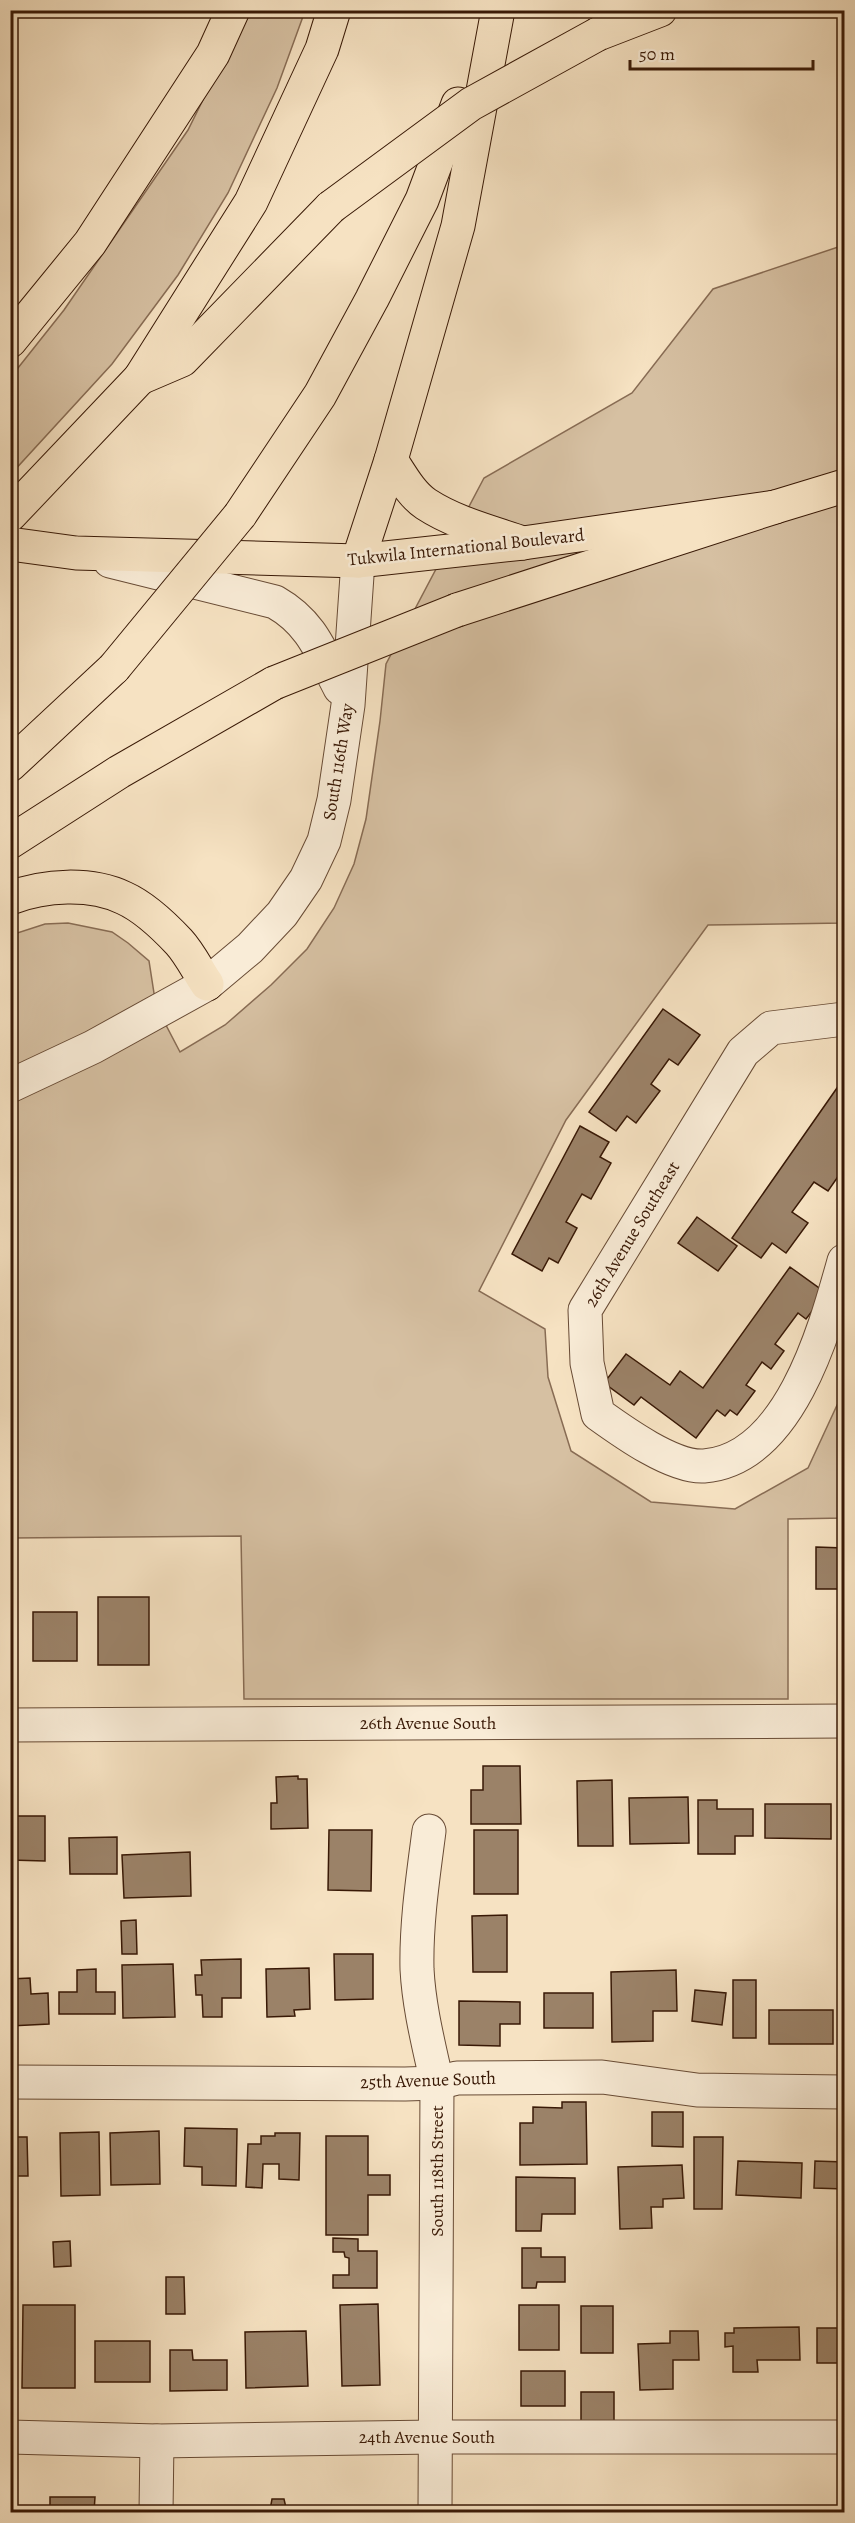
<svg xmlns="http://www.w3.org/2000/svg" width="855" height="2523" font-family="Alegreya,serif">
	<rect width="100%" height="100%" fill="#f6e2c2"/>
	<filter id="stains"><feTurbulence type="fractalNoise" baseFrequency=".00333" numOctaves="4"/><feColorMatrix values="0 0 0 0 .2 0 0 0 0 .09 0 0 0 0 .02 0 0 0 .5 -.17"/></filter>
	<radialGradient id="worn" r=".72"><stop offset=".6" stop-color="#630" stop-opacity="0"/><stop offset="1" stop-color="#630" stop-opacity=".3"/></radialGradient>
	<g fill="#d6c0a2" stroke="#886c54" stroke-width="1.5">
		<polygon points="247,11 305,11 277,88 228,193 178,275 112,364 11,474 10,378 64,310 188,130"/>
		<polygon points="844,245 844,923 708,925 566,1120 479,1291 545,1329 548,1377 571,1451 651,1502 735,1509 808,1468 844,1390 844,1518 788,1519 788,1699 244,1699 241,1536 11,1538 11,935 45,924 68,923 112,932 128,943 149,961 156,1006 180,1052 225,1025 271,985 307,949 334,908 354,864 366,819 380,721 386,664 484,478 632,393 713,289"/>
	</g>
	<g fill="#9b8268" stroke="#391906" stroke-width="1.5">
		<rect x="839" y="924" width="5" height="32"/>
		<polygon points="663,1009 700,1035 678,1065 669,1059 651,1084 660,1091 636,1123 627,1116 616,1131 589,1112"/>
		<polygon points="844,1078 844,1168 828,1191 814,1182 792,1212 808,1223 786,1253 772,1243 761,1258 732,1238"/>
		<polygon points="580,1126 609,1142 600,1157 611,1163 591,1199 582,1194 566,1222 577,1228 558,1263 549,1258 542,1271 512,1254"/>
		<polygon points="697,1217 737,1246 718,1271 678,1243"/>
		<polygon points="790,1267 826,1293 806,1319 798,1313 775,1344 784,1351 771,1369 762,1362 746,1385 755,1391 737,1415 730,1410 725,1416 717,1410 696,1438 641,1397 634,1405 604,1383 626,1354 670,1385 680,1371 703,1388"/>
		<polygon points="816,1547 844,1548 844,1589 816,1589"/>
		<rect x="98" y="1597" width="51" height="68"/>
		<rect x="33" y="1612" width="44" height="49"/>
		<polygon points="483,1766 520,1766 521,1824 471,1824 471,1790 483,1790"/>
		<polygon points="298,1776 298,1779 307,1779 308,1828 271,1829 271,1803 277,1803 276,1777"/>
		<polygon points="612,1780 613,1846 578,1846 577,1781"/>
		<polygon points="688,1797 689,1843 630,1844 629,1798"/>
		<polygon points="698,1800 717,1800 717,1809 753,1809 753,1836 735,1836 735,1854 698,1854"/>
		<polygon points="765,1804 831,1804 831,1839 765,1838"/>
		<polygon points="10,1816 45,1816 45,1861 10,1860"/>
		<polygon points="329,1830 372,1830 371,1891 328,1890"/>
		<rect x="474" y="1830" width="44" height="64"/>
		<polygon points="117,1837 117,1874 70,1874 69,1838"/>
		<polygon points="190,1852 191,1896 124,1898 122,1855"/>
		<polygon points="507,1915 507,1972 473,1972 472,1916"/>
		<polygon points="136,1920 137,1954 122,1954 121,1921"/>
		<polygon points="334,1954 373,1954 373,1999 335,2000"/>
		<polygon points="241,1959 241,1998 222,1998 222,2017 203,2017 202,1995 196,1995 195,1975 202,1975 201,1960"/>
		<polygon points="173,1964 175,2017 123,2018 122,1965"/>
		<polygon points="309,1968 310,2009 294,2010 295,2016 267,2017 266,1969"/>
		<polygon points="96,1969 96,1992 115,1992 115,2014 59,2014 59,1992 77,1992 77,1970"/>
		<polygon points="676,1970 677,2011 653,2011 653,2041 612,2042 611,1972"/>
		<polygon points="30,1978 31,1994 48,1993 49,2024 10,2026 10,1979"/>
		<rect x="733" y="1980" width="23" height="58"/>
		<polygon points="695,1990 726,1993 722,2025 692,2021"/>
		<rect x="544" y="1993" width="49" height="35"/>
		<polygon points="459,2001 520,2002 520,2024 500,2024 500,2046 459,2045"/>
		<rect x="769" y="2010" width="64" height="34"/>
		<polygon points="562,2102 586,2102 587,2164 520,2165 520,2123 533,2123 533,2107 562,2108"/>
		<polygon points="652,2112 683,2112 683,2147 652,2146"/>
		<polygon points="185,2128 237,2129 236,2186 202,2185 202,2167 184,2166"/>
		<polygon points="159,2131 160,2184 111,2185 110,2133"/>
		<polygon points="99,2132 100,2195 61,2196 60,2133"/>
		<polygon points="275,2133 300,2133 299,2180 279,2179 279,2164 263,2164 262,2188 246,2187 248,2144 261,2144 261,2136 275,2136"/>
		<polygon points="326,2136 368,2136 368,2175 390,2175 390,2195 368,2195 368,2235 326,2235"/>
		<polygon points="10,2137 27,2137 28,2176 10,2176"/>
		<polygon points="694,2137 723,2137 722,2209 694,2209"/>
		<polygon points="738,2161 802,2163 801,2198 736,2195"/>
		<polygon points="815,2161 844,2162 844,2189 814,2188"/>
		<polygon points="682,2165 684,2198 663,2199 663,2207 651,2207 652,2228 620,2229 618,2167"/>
		<polygon points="516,2177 575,2178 575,2214 542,2214 541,2231 516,2231"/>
		<polygon points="333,2238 358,2239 358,2251 377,2251 377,2288 333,2288 333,2275 349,2275 349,2258 345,2257 344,2252 333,2252"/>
		<polygon points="70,2241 71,2266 54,2267 53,2242"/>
		<polygon points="522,2248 541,2248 541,2257 565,2257 565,2282 537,2282 536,2288 522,2288"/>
		<polygon points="166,2277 184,2277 185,2314 166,2314"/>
		<polygon points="378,2304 380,2385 342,2386 340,2305"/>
		<polygon points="23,2305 75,2305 75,2388 22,2388"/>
		<rect x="519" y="2305" width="40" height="45"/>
		<rect x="581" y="2306" width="32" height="47"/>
		<polygon points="799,2327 800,2360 757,2360 758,2372 733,2372 733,2346 725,2347 725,2333 734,2333 734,2328"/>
		<rect x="817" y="2328" width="27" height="35"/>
		<polygon points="306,2331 308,2386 246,2388 245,2332"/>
		<polygon points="670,2331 698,2331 699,2360 673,2360 673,2389 640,2390 638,2344 670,2343"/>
		<rect x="95" y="2341" width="55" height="41"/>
		<polygon points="170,2350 192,2350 193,2360 227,2360 227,2390 170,2391"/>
		<rect x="521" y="2371" width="44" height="35"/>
		<rect x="581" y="2392" width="33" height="29"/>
		<polygon points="50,2497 95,2497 94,2512 50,2512"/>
		<polygon points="272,2499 284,2499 287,2512 235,2512 270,2510"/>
	</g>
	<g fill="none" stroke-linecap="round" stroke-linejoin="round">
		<defs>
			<g id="minor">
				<path d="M110,561L275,602C312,623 321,652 340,688"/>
				<path d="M844,1019L771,1028L743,1052L585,1310L587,1363L598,1414C623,1432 673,1468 704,1466C790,1459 825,1329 844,1261"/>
				<polyline points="10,1086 93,1047 207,984 250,948 282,914 306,879 324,841 334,800 348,705 358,561"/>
				<polyline points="10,1725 844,1721"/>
				<path d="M429,1831C423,1877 416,1923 417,1969C419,2008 429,2046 437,2083L435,2512"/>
				<polyline points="10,2082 405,2084 437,2083 457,2078 602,2077 697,2090 844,2092"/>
				<polyline points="10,2437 157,2441 436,2437 844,2437"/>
				<polyline points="156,2512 157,2441"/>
			</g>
			<polyline id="major" points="10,544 76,553 358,561 523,543 775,507 844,486"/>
			<g id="highway">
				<polyline points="598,34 660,10"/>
				<polyline points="10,341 90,243 213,54 233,10"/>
				<polyline points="140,378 182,360 331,207"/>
				<path d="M391,460C401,475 411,494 426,504C455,523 491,532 523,543"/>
				<polyline points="10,515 140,378 251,202 322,49 334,10"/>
				<polyline points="240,515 320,395 372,299 422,200 458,104"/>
				<polyline points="358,561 391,460 458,226 498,10"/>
				<polyline points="457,610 775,507"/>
				<polyline points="10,765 114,668"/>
				<polyline points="10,842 119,772 274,683"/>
				<path d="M10,898C45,885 90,882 124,898C144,907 164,926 179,942C190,954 198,971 207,984"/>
			</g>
		</defs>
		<use href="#minor" stroke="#684b35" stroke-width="35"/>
		<use href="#major" stroke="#391906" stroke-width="35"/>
		<use href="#highway" stroke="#391906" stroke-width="35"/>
		<use href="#minor" stroke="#f9ecd7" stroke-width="33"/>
		<use href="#major" stroke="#f6e2c2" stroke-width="33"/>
		<use href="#highway" stroke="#f6e2c2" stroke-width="33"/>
		<defs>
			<g id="highway-bridge">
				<polyline points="331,207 471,104 598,34"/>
				<polyline points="114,668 240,515"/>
				<polyline points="274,683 457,610"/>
			</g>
		</defs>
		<use href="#highway-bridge" stroke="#391906" stroke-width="35" stroke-linecap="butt"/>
		<use href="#highway-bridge" stroke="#f6e2c2" stroke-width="33"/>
	</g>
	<g text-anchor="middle" stroke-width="5" stroke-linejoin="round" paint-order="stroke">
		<g font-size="18" fill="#391906" stroke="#f9ecd7">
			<text transform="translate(466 547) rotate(-6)" y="6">Tukwila International Boulevard</text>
			<text transform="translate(338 762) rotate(-81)" y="6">South 116th Way</text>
			<text transform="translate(632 1234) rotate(-59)" y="6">26th Avenue Southeast</text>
			<text x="428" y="1729">26th Avenue South</text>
			<text transform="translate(428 2080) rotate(-2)" y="6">25th Avenue South</text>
			<text transform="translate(437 2171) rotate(-90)" y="6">South 118th Street</text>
			<text x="427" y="2443">24th Avenue South</text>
		</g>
	</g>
	<rect width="855" height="2523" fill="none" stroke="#f6e2c2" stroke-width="36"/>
	<rect x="12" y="12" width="831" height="2499" fill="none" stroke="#391906" stroke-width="3"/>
	<rect x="18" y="18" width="819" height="2487" fill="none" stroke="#391906" stroke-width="1.5"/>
	<path d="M630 60v9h183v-9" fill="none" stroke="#391906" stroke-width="3"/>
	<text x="639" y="60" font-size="18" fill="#391906" stroke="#f9ecd7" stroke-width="4.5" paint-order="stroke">50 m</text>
	<rect width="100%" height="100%" filter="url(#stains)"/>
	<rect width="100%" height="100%" fill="url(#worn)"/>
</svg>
